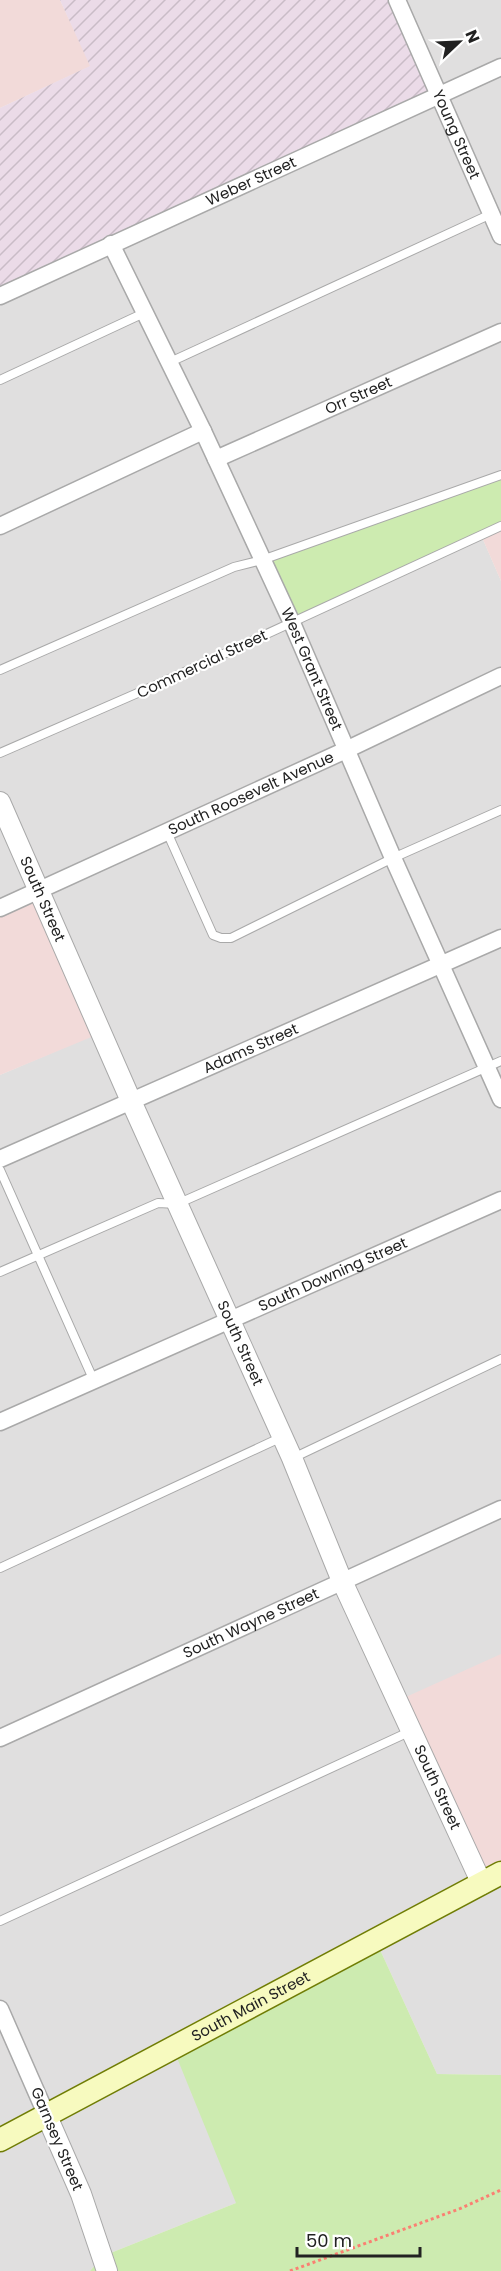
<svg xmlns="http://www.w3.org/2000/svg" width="501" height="2271" font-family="Poppins,sans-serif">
	<defs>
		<pattern id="industrial-furrows" width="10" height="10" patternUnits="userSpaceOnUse" patternTransform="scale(1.5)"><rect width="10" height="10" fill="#ebdbe8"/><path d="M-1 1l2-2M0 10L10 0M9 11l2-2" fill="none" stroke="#c9bcc7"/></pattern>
	</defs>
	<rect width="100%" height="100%" fill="#f2efe9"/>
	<polygon fill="#e0dfdf" points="397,0 501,0 501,475 481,535 501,581 501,2075 437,2074 376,1941 236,2203 103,2256 90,2271 0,2271 0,1075 101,1032 0,908 0,296"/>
	<g fill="#f2dad9">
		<polygon points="0,0 60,0 91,66 0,108"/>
		<polygon points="501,526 501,581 481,535"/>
		<polygon points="39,890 101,1033 0,1075 0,908"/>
		<polygon points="501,1654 501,1873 482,1884 397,1701"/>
	</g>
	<polygon fill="url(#industrial-furrows)" points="60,0 397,0 440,96 0,296 0,108 90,66"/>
	<g fill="#cdebb0">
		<polygon points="501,475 501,526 292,623 262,560"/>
		<polygon points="376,1941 437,2074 501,2075 501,2271 90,2271 103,2256 236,2203 173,2048"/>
	</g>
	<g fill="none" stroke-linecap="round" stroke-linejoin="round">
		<defs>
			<g id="service">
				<polyline points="168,363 491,214"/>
				<polyline points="0,380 144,313"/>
				<polyline points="0,670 234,567 262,560 501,475"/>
				<polyline points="0,753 156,685 501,526"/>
				<polyline points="167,832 213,935 221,938 231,938 393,858 501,810"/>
				<polyline points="0,1170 94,1381"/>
				<polyline points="0,1272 158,1203 177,1204 501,1061"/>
				<polyline points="293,1458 501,1359"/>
				<polyline points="0,1568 282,1437"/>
				<polyline points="0,1921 411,1731"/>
			</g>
			<g id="minor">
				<path id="s1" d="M397,0L501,236"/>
				<path id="s2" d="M111,244L203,431L292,623L393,858L501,1099"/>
				<path id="s3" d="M0,296L501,67"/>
				<path id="s4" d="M216,459L501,332"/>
				<polyline points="0,526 203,431"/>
				<path id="s5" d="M0,908L346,750L501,676"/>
				<path id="s6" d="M0,1159L501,938"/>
				<path id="s7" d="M0,1422L501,1200"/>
				<path id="s8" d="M0,1738L501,1509"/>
				<polyline points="0,2009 46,2114"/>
			</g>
			<g id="tertiary">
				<path id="s9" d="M0,802L131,1101L292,1458L342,1581L482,1884"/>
				<polyline points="46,2114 81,2194 107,2271"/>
			</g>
			<g id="secondary">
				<path id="s10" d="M0,2140L501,1873"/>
			</g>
		</defs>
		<use href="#service" stroke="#a9a9a9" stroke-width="10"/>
		<use href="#minor" stroke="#a9a9a9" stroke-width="19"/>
		<use href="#tertiary" stroke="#a9a9a9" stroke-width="22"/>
		<use href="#secondary" stroke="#707d05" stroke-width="25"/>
		<polyline stroke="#fa8072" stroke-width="3" stroke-dasharray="3 3" stroke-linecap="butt" points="290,2271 459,2209 501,2190"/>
		<use href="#service" stroke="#fff" stroke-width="8"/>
		<use href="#minor" stroke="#fff" stroke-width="16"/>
		<use href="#tertiary" stroke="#fff" stroke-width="20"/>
		<use href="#secondary" stroke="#f7fabf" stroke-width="22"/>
	</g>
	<g text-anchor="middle" stroke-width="4.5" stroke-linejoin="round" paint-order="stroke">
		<g font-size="15" fill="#222" stroke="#fff">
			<text dy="5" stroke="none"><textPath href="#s1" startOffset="147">Young Street</textPath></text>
			<text dy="5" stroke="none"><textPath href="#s3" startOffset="276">Weber Street</textPath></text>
			<text dy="5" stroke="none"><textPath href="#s4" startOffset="156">Orr Street</textPath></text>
			<text transform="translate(202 664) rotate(-25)" y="5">Commercial Street</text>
			<text dy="5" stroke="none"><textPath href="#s2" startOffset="470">West Grant Street</textPath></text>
			<text dy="5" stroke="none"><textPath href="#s5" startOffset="276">South Roosevelt Avenue</textPath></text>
			<text dy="5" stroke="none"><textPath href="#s9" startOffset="106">South Street</textPath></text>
			<text dy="5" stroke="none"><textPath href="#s6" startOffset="274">Adams Street</textPath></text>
			<text dy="5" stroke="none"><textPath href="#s7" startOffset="364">South Downing Street</textPath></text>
			<text dy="5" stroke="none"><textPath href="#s9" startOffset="592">South Street</textPath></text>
			<text dy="5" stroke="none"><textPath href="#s8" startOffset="276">South Wayne Street</textPath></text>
			<text dy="5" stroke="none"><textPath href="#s9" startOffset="1078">South Street</textPath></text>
			<text dy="5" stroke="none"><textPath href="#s10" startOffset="284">South Main Street</textPath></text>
			<text transform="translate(57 2139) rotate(67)" y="5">Garnsey Street</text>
		</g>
	</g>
	<g transform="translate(459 42) rotate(67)" stroke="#ffffff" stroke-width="4.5" paint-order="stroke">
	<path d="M0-4.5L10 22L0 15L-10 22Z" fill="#222222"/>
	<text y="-9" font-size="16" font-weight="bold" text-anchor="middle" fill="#222222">N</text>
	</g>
	<path d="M297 2247v9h123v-9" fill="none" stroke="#222222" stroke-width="3"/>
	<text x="306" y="2247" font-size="18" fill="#222222" stroke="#ffffff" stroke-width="4.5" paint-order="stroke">50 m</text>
</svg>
